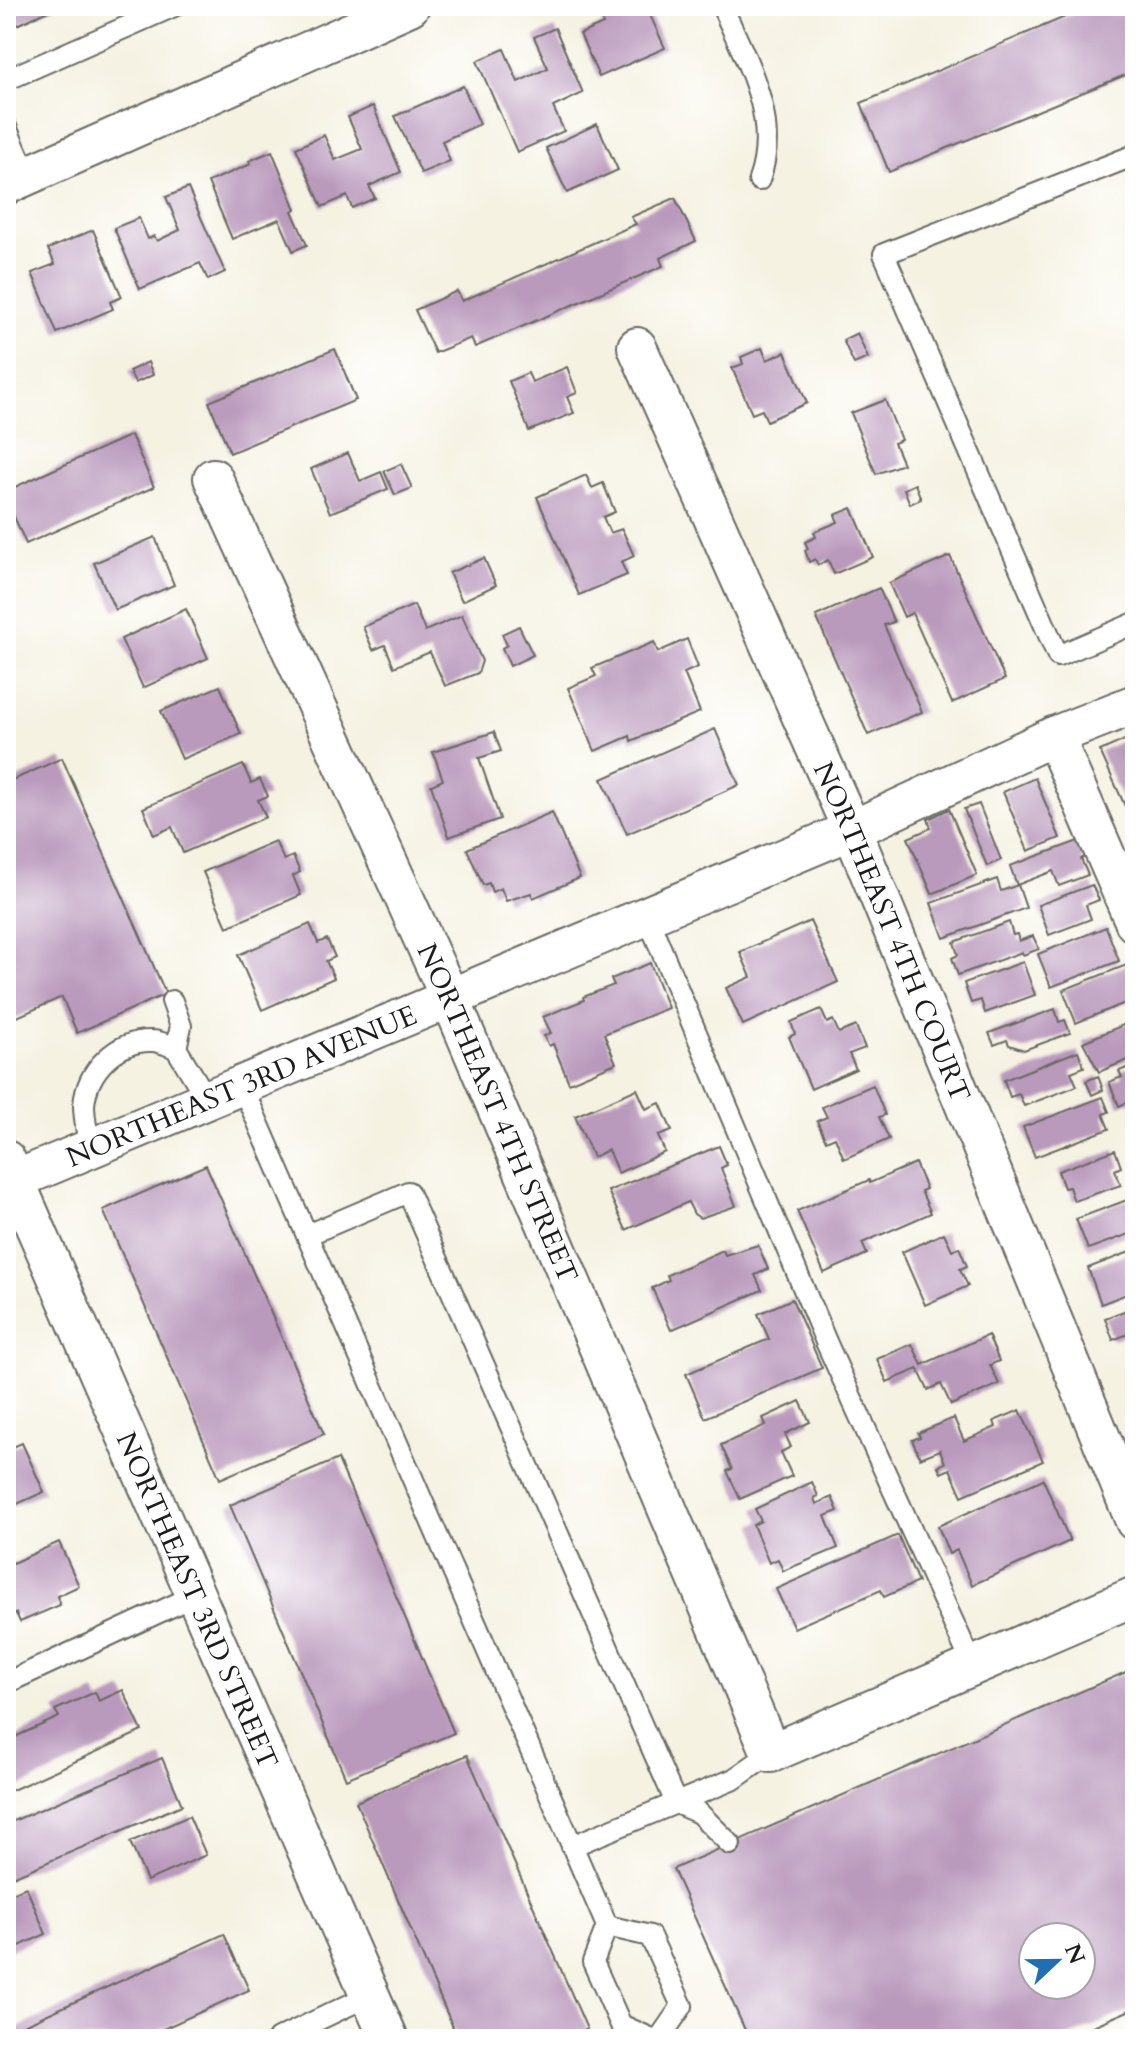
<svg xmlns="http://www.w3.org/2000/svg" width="1141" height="2045" font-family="Cardo,serif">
	<rect width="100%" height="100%" fill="#fff"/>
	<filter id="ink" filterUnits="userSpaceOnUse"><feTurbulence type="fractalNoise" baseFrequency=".0125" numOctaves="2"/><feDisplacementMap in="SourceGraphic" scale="16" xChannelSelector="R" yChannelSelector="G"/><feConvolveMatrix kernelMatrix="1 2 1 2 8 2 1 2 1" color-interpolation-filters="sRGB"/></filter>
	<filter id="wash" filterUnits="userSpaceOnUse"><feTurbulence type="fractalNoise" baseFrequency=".006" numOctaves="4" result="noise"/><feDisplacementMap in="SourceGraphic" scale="32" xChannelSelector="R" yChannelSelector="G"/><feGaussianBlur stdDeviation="1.8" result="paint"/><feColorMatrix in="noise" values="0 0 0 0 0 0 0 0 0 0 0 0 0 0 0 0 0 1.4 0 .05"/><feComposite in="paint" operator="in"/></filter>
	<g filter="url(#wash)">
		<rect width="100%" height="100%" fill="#f5f2e2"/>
		<g id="blocks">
			<g fill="#b999bc" fill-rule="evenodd">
				<polygon points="6,6 59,6 6,30"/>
				<polygon points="612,6 646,6 665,48 599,77 580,34 603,24 599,12"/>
				<polygon points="1091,6 1135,6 1135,71 889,172 861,103"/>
				<polygon points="555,28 583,93 553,107 564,131 517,152 477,61 504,49 518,82 548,68 534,37"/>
				<polygon points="463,86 480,124 442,141 450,161 421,173 395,116"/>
				<polygon points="373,106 401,172 369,186 375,198 352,208 347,196 322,207 296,148 324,135 335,160 362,149 348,117"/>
				<polygon points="597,124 618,170 567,193 546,148"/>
				<polygon points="272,151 296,209 292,211 307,245 293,251 279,219 232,239 208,182 251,164 249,161"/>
				<polygon points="188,188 225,272 208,280 200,263 140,289 114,228 139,218 148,239 154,236 157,241 180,230 166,197"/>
				<polygon points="675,198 696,241 660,258 663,266 475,347 471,338 435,353 415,310 457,291 462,301 636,224 631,217"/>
				<polygon points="93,230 122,297 110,302 113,309 57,333 32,273 55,264 48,249"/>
				<polygon points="857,333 868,358 854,364 843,340"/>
				<polygon points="762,348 767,360 785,352 807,403 767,421 762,410 752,414 732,368 743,364 741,357"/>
				<polygon points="335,349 356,400 230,453 209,402"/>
				<polygon points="148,362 153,375 135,383 129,371"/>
				<polygon points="567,367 577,393 567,397 574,413 529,431 509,381 528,373 532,382"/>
				<polygon points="885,400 901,440 894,443 903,464 876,474 851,413"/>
				<polygon points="131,435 154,487 26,544 6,498 6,491"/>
				<polygon points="348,453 360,481 381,472 388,489 330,513 311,469"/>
				<polygon points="401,464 412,488 395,495 384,471"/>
				<polygon points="586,475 592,488 603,483 615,512 603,517 610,533 622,529 634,556 621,562 627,575 579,595 537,497"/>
				<polygon points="915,484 921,499 910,504 904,489"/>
				<polygon points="852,508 873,557 834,574 828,560 818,565 815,559 809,562 805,550 808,549 805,542 816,537 814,532 838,522 835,515"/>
				<polygon points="155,537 174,585 115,610 94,563"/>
				<polygon points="950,556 1005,679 952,703 912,613 904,617 889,583"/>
				<polygon points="484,558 496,585 462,601 449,573"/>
				<polygon points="879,588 894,622 884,625 922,712 868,735 816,616"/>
				<polygon points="414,605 425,631 462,615 482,661 478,673 445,686 430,652 394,667 385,645 373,650 363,627"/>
				<polygon points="186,609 208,658 143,688 121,639"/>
				<polygon points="519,626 533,655 510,666 502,648 507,645 502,634"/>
				<polygon points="687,639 698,667 684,673 700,712 631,741 630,736 595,751 568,688 596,676 592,668 654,642 658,652"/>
				<polygon points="220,686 241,734 182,759 161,711"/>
				<polygon points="715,729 739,785 627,834 602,779"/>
				<polygon points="494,732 501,751 479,758 500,819 449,837 431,785 443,780 433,752"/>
				<polygon points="1129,738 1135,752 1135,828 1100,751"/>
				<polygon points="62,758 166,994 77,1033 62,997 6,1022 6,783"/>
				<polygon points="243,765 251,783 260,779 268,796 258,800 266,817 183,853 172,827 154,835 143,808"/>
				<polygon points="1035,778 1060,838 1028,851 1003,792"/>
				<polygon points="979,804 1001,860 987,866 964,809"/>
				<polygon points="949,809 977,875 932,894 908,838 931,828 928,819"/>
				<polygon points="552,812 580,878 533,898 531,893 506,901 501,888 492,892 489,883 483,885 467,849"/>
				<polygon points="1081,840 1087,856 1081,859 1088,875 1059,886 1053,871 1017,885 1010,866"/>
				<polygon points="275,841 284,860 293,856 300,872 293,876 301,895 227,927 203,872"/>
				<polygon points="997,879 1001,891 1018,885 1026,908 944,938 931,903"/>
				<polygon points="1092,885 1099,900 1086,905 1091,919 1049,935 1038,905"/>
				<polygon points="810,921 838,982 743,1025 726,988 751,977 740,952"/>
				<polygon points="1009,922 1013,935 1017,934 1019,941 1033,936 1039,949 1023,955 1022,952 958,975 952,958 958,955 954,942"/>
				<polygon points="310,924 318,943 327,939 335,957 326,961 334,978 262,1010 238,955"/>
				<polygon points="1106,927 1119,961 1051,987 1038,954"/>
				<polygon points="1023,962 1035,995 985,1013 981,1000 971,1003 964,983"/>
				<polygon points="650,963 668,1008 604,1034 616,1063 569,1083 553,1044 549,1046 544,1036 551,1033 543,1017 584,1000 583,997 614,985 611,979"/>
				<polygon points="1129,964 1135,980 1135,999 1076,1023 1063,990"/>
				<polygon points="821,1009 827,1023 833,1020 839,1033 856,1026 865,1048 849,1054 856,1069 811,1089 789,1037 795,1034 791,1022"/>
				<polygon points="1055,1009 1059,1022 1065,1020 1070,1033 1024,1050 1009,1045 1007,1040 994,1045 989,1033"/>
				<polygon points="1135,1020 1135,1057 1099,1072 1083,1042"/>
				<polygon points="1078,1051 1084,1067 1071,1072 1077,1086 1024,1106 1019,1094 1010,1097 1004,1080"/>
				<polygon points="1132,1066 1135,1071 1135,1113 1130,1101 1119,1106 1109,1082 1122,1077 1119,1071"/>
				<polygon points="1098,1076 1103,1090 1092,1095 1086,1081"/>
				<polygon points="873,1085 885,1115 879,1117 889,1139 844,1159 835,1137 826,1141 817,1121 827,1117 822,1107"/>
				<polygon points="637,1089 646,1109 660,1103 672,1131 658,1136 665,1152 618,1173 608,1150 593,1157 575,1116"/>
				<polygon points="1103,1097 1109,1112 1103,1114 1109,1129 1035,1157 1023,1127"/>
				<polygon points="719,1146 727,1165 721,1168 736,1206 700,1218 694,1214 688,1202 626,1230 608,1191"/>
				<polygon points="1115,1150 1121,1167 1115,1170 1121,1185 1074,1201 1069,1187 1064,1188 1058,1171"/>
				<polygon points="915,1163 926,1189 921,1191 931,1213 862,1243 867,1254 824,1273 797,1211 869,1180 870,1183"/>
				<polygon points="206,1165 324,1434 220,1479 103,1210"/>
				<polygon points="1135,1197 1135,1232 1088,1249 1076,1219"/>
				<polygon points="944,1233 952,1250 959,1247 967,1266 960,1269 968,1286 925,1305 902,1252"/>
				<polygon points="758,1245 768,1269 755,1275 762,1290 671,1330 652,1288 669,1280 667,1275 723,1250 725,1255"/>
				<polygon points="1135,1250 1135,1291 1101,1304 1088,1268"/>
				<polygon points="792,1299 822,1368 705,1418 686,1374 769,1339 758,1314"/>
				<polygon points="1135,1307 1135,1351 1128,1334 1113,1340 1105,1318"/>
				<polygon points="988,1335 999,1361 990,1365 999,1384 951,1405 941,1384 928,1390 918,1369 887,1382 877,1359 912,1344 922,1365"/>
				<polygon points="800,1401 810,1422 785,1434 791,1447 781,1452 792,1476 740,1499 727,1471 732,1469 721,1445 766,1425 763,1418"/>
				<polygon points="1020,1410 1043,1461 962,1496 950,1469 941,1473 938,1466 945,1463 940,1450 920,1458 912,1440 920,1437 918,1433 954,1418 964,1441 996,1427 994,1421"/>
				<polygon points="22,1443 44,1492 6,1509 6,1450"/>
				<polygon points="338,1459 454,1733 346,1779 230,1505"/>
				<polygon points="1043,1479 1070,1541 972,1585 957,1550 949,1554 938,1526"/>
				<polygon points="812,1482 818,1496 814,1498 816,1504 832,1497 838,1511 825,1516 838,1548 783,1571 778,1559 769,1563 753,1525 761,1521 755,1509"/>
				<polygon points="898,1535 918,1582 884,1597 881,1590 794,1628 776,1589"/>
				<polygon points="59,1542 79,1586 57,1596 60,1605 20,1622 16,1613 6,1617 6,1566"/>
				<path d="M1135,1668V2008L1063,2039H749L673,1869ZM1033,1937H1081V1985H1033Z"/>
				<polygon points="123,1690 142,1731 6,1793 6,1741 59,1717 55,1710 95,1692 99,1701"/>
				<polygon points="467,1755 587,2029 564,2039 458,2039 356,1802"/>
				<polygon points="162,1758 182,1805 8,1879 6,1873 6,1824"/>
				<polygon points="189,1816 206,1855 147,1881 130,1842"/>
				<polygon points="26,1887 46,1934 6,1952 6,1896"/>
				<polygon points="224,1934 249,1990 141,2039 6,2039 6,2033"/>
			</g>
		</g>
	</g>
	<g filter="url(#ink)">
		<use href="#blocks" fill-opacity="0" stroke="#686761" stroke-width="2"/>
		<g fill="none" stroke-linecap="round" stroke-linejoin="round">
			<defs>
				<g id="service">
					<path d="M722,6C746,61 781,119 759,180"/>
					<polyline points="6,80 174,6"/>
					<polyline points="6,127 27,176"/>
					<polyline points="1135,155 884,254 1058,656 1135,623"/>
					<polyline points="647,916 827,1344 973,1666"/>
					<polyline points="172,1001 181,1026 176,1048"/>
					<polyline points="242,1086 607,1926"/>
					<path d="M89,1149C88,1135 84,1119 84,1105C87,1070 117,1040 152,1041C160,1041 169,1046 176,1048L207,1099"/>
					<polyline points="307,1235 408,1192 676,1803 699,1813 730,1844"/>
					<polyline points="6,1683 196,1595"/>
					<polyline points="572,1846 734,1779 771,1753"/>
					<polyline points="278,2039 370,1995"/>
					<polyline points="652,2039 621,2025 593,1962 607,1926 650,1936 682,2006 659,2039"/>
				</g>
				<g id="minor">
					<polyline points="6,185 410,6"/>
					<path id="s1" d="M637,347L852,830L1135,1521"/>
					<path id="s2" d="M213,478L450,998L771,1753L1135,1596"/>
					<polyline points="1054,736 1135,923"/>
					<path id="s3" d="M6,1160L389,2039"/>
					<path id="s4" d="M6,1180H15L852,830L1054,736L1135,704"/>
				</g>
			</defs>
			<use href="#service" stroke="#686761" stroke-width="24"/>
			<use href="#minor" stroke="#686761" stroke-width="42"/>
			<use href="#service" stroke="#fff" stroke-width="20"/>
			<use href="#minor" stroke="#fff" stroke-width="38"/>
		</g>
	</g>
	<g text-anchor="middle" stroke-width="8" stroke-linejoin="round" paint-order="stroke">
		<g font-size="28" fill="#1c1c1c" stroke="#fff">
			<text dy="10" stroke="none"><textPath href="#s1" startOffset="638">NORTHEAST 4TH COURT</textPath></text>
			<text dy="10" stroke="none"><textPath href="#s4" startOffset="254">NORTHEAST 3RD AVENUE</textPath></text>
			<text dy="10" stroke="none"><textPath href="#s2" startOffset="696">NORTHEAST 4TH STREET</textPath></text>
			<text dy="10" stroke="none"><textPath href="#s3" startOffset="480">NORTHEAST 3RD STREET</textPath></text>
		</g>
	</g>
	<rect width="1141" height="2045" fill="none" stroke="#fff" stroke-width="32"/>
	<g transform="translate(1057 1961) rotate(68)"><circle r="38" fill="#ffffff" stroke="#a4a4a4" stroke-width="2"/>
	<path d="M0-6L14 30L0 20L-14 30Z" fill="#1f6fb2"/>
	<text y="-12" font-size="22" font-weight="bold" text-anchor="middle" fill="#1c1c1c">N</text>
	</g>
</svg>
